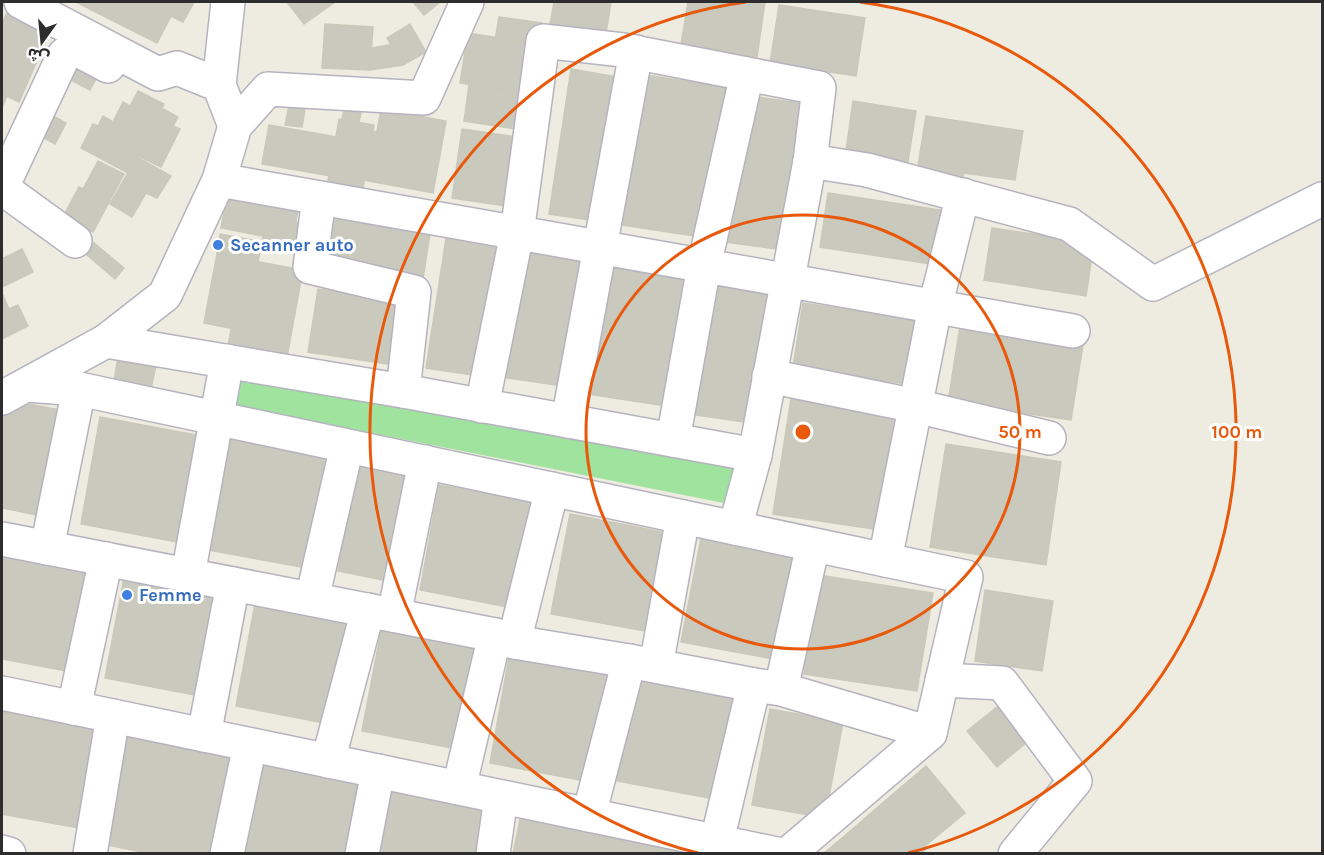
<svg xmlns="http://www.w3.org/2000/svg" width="1324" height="855" font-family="Karla,'Noto Sans Arabic',sans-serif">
	<rect width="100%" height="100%" fill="#eeece0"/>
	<polygon fill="#9fe39e" points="243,371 735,468 729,504 236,406"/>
	<g fill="#cac9be" stroke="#c9c9b9" stroke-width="1.5">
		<polygon points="76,2 194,2 183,22 171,16 157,43"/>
		<polygon points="287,2 335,2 304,24"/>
		<polygon points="413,2 440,2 424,15"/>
		<polygon points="554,2 611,2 605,40 549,31"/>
		<polygon points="688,2 765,2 757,57 681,45"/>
		<polygon points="779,5 865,18 856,76 770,63"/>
		<polygon points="8,10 51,29 19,102 2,94 2,24"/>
		<polygon points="499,17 542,23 539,46 495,40"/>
		<polygon points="325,24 373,27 370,70 322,68"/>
		<polygon points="410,24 426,52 403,65 387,38"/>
		<polygon points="468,33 536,44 528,94 460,83"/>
		<polygon points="399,43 403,65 370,70 366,49"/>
		<polygon points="77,61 99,73 90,90 67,78"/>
		<polygon points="571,69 618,77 596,221 549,214"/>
		<polygon points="639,74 729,88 707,238 616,224"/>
		<polygon points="469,85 528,94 523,130 464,121"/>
		<polygon points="138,91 164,104 128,173 81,148 93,124 98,126 103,116 113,122 123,102 130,106"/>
		<polygon points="2,94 7,96 2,108"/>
		<polygon points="749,96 807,104 784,250 726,242"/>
		<polygon points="853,101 916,111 907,168 845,158"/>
		<polygon points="345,104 362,107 359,123 342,120"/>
		<polygon points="289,106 305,109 302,127 285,125"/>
		<polygon points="163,109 178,117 173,126 158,118"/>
		<polygon points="381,109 446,121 442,144 377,132"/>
		<polygon points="48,113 66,123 55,144 37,134"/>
		<polygon points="926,116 971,123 963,178 917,172"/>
		<polygon points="157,118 180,129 161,167 138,156"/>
		<polygon points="339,119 374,125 363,188 328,181"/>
		<polygon points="971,123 1023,131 1015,180 964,173"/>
		<polygon points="269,125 337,137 330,176 262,164"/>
		<polygon points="462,129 523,138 513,207 452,198"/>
		<polygon points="372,131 442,144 433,193 363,180"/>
		<polygon points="137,157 171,176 157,198 146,193 132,217 110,204"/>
		<polygon points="98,161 124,174 93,232 63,217 79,187 83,189"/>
		<polygon points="229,187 271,194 263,236 221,228"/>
		<polygon points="828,193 946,211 937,265 820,247"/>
		<polygon points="271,194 300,200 291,247 262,242"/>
		<polygon points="328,211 431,227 423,279 320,263"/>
		<polygon points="295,222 307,224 302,250 291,247"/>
		<polygon points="992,228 1094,243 1086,296 984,280"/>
		<polygon points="447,232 507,241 486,377 426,368"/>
		<polygon points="220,234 262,242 258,262 217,254"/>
		<polygon points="88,238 124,268 115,279 79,248"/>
		<polygon points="521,243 589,254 569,387 501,377"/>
		<polygon points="22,249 33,272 2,287 2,259"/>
		<polygon points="217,254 243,259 237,296 210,291"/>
		<polygon points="243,259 303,270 295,313 235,302"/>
		<polygon points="602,265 692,278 672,407 582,393"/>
		<polygon points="712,275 778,285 757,424 690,414"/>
		<polygon points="318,289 403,302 394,365 308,352"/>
		<polygon points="210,291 236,296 230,328 204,323"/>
		<polygon points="2,293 9,309 2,312"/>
		<polygon points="236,302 270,308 262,353 228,346"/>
		<polygon points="803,303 923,321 913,385 793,367"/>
		<polygon points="18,305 28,326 2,339 2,312"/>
		<polygon points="270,308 295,313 287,357 262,353"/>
		<polygon points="960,326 1083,345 1071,420 948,402"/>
		<polygon points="118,357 156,365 150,394 113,387"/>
		<polygon points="792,392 899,409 880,530 773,514"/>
		<polygon points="23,403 66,411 47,517 2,508 2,417"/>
		<polygon points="100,417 202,436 183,543 81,524"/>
		<polygon points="229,438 333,458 312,569 208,550"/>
		<polygon points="946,444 1061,462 1046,565 930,547"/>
		<polygon points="358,460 413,470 393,582 338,571"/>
		<polygon points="439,485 532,502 512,608 420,590"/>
		<polygon points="570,514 668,533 650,632 551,614"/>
		<polygon points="701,538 799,556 779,660 681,642"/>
		<polygon points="2,552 90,570 72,672 2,659"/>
		<polygon points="819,575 933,593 917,691 804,674"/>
		<polygon points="124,578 225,597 206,697 105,678"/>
		<polygon points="985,590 1053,601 1042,671 975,661"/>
		<polygon points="255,604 354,623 335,725 236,706"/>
		<polygon points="383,621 483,639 463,750 362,731"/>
		<polygon points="511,646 613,665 591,782 490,763"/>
		<polygon points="638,670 740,689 719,800 617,781"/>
		<polygon points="997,707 1027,742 997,767 967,731"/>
		<polygon points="770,709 843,722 825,818 752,805"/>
		<polygon points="2,712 102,730 84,829 2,814"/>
		<polygon points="129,729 239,750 220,854 152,854 107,845"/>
		<polygon points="257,758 365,778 351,854 240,854"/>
		<polygon points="926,766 965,813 925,846 886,800"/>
		<polygon points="388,787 491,806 482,854 376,854"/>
		<polygon points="886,800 927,848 921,854 865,854 848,833"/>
		<polygon points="521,814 683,844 682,854 513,854"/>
		<polygon points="848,833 865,854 823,854"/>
	</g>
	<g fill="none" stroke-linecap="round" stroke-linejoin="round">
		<defs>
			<g id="minor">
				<polyline points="21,2 158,74 177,68 219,85 235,126"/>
				<polyline points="219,85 228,2"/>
				<polyline points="810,161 867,170 1069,224 1153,284 1322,199"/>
				<polyline points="219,180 1073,331"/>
				<polyline points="2,187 64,55 74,48 108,66"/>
				<polyline points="2,188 75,241"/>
				<polyline points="319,198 310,267 414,292 403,391"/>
				<polyline points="106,341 403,391 755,455"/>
				<polyline points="769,376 916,406 1049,438"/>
				<polyline points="28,385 79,389 966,577 930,733 788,854"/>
				<polyline points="2,398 106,341 165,295 219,180 235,126 268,89 424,98 467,2"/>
				<polyline points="482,406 517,233 543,41 623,50 819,88 810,161 755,455 735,528"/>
				<polyline points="568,421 636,52"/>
				<polyline points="673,440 704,266 747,74"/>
				<polyline points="2,539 495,635 514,642 629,661 754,685 781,689 930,733"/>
				<polyline points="47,548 79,389"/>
				<polyline points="885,560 935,307 963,195"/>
				<polyline points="188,575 227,361"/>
				<polyline points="312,599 347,446"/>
				<polyline points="394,615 425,462"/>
				<polyline points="514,642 552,489"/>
				<polyline points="656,666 683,517"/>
				<polyline points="942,680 1002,683 1075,781 1015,854"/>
				<polyline points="781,689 813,545"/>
				<polyline points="2,693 777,854"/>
				<polyline points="74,708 106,559"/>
				<polyline points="204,735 233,584"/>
				<polyline points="328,761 368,610"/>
				<polyline points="459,788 495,635"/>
				<polyline points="589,815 629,661"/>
				<polyline points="717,841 754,685"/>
				<polyline points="2,852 9,854"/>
				<polyline points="90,854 113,716"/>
				<polyline points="227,854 250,745"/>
				<polyline points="362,854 378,771"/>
				<polyline points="493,854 501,797"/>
			</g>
		</defs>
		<use href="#minor" stroke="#b5b3c0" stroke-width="36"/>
		<use href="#minor" stroke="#fff" stroke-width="33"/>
	</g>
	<g fill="none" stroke="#e8590c" stroke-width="3">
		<circle cx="803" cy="432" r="217"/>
		<path d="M698 853A434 434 0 0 1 746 2M860 2A434 434 0 0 1 908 853"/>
	</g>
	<g fill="#3f7fe0" stroke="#fff" stroke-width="2">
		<circle cx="218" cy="245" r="6"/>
		<circle cx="127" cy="595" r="6"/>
	</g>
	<g text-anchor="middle" stroke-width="6" stroke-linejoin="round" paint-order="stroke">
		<g font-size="18" font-weight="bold" fill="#366cbe" stroke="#fff" text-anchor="start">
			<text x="230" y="251">Secanner auto</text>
			<text x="139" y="601">Femme</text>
		</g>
	</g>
	<circle cx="803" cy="432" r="9" fill="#e8590c" stroke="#fff" stroke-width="3"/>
	<g font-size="18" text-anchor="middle" font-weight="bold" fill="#e8590c" stroke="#fff" stroke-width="6" stroke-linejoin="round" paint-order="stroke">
		<text x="1020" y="438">50 m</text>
		<text x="1237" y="438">100 m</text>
	</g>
	<rect width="1324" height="855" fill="none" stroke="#2d2d2d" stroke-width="6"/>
	<g transform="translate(42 42) rotate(195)" stroke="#ffffff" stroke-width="4.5" paint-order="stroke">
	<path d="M0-4.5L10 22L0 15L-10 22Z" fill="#2d2d2d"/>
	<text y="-9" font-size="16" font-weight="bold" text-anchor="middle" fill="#2d2d2d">ش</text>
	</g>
</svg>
